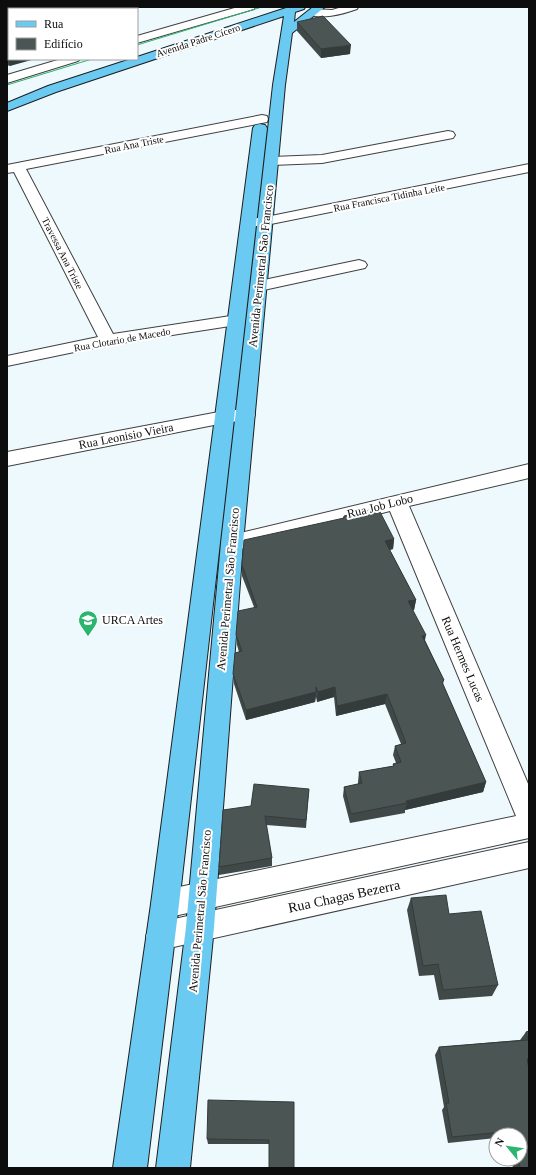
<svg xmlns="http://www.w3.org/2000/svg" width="536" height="1175" font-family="Georgia,serif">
	<rect width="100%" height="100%" fill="#eef9fe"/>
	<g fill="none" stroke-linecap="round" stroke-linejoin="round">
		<defs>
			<g id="minor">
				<rect x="99" y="7" width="10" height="2"/>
				<polygon points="120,7 137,7 136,9 119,9"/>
				<polygon points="238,7 255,7 254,9 137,43 137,36"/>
				<path d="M342,7H358L357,9C346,13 316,22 308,12L313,9L332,10Z"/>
				<polygon points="61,59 80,59 78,61 7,83 7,75"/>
				<polygon points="262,115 267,116 268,119 267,122 26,169 113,334 237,315 243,316 245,320 243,324 108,345 7,366 7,356 98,337 14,172 7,173 7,165"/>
				<polygon points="448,131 453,132 455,135 453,138 322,163 272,165 267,164 265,161 267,158 272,157 322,155"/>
				<polygon points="529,164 529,172 266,225 248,227 243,226 241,223 243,220 266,217"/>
				<polygon points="359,260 365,262 367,265 365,268 259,291 253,289 251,286 253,283 259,281"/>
				<polygon points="246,409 253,411 255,415 253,419 224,423 7,466 7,452 224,411"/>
				<polygon points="529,464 529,478 409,506 529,786 529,838 165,918 155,914 151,904 155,894 165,890 516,816 390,511 232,551 225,549 221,543 225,537 232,535"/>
				<polygon points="529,842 529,868 160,950 150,946 146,936 150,926 160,922"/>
			</g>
			<g id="major">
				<polygon points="305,7 304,9 295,12 294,22 313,7 325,7 292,33 285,85 243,543 214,927 190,1168 156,1168 186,927 221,543 273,85 284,16 56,92 7,111 7,103 48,86 131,59 137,59 137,57 286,8"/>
				<polygon points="260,124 265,125 267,128 179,904 147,1168 113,1168 151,904 253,128 255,125"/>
			</g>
		</defs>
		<use href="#minor" stroke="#404040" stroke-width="2"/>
		<use href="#major" stroke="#1e1e1e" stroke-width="2"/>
		<use href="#minor" fill="#fff" fill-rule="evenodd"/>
		<use href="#major" fill="#6acaf1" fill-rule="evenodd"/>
		<g stroke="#2cb56e" stroke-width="1">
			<polyline points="137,45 262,7"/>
			<polyline points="7,85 92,59"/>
		</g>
	</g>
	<g fill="#404948">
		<polygon points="7,7 96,7 10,66 7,65"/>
		<polygon points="297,22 350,54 321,58 297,31"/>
		<polygon points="344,516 394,539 393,549 390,550 416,600 414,610 413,610 425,640 444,680 443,684 486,782 483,792 405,810 405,813 350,823 343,796 344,787 358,784 358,782 359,772 393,766 393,764 396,763 393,755 395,746 401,744 385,704 336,716 334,697 317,702 316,697 315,702 246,720 234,684 233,674 239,652 237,645 236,635 254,607 242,576 242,565 343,518"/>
		<polygon points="309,789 306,828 266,825 272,858 272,866 219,875 219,867 251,806"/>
		<polygon points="411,898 449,914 498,985 492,996 439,1000 434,975 419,976 407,910"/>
		<polygon points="529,1031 528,1065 529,1168 513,1168 511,1159 520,1159 520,1135 496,1135 496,1138 448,1143 442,1110 444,1107 435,1055 439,1047 520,1040 526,1032"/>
		<polygon points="294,1102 269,1144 208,1144 207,1139"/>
	</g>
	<g fill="#343c3b">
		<polygon points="351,45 350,54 321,58 321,49"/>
		<polygon points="8,57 9,57 9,59 35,59 10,66"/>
		<polygon points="394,539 393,549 383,551 385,541"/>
		<polygon points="416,600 414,610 406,612 408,601"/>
		<polygon points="426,635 424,645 422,636"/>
		<polygon points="335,687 334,697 317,702 318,692"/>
		<polygon points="316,692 315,702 246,720 246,710"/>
		<polygon points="387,694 385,704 336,716 337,706"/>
		<polygon points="486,782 483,792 405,810 407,803 406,801"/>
		<polygon points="527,1059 529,1059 529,1065 521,1067"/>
	</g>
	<g fill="#4a5554" stroke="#343c3b">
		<polygon points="7,7 95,7 97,9 9,9 9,57 7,57 7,24 8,24 8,16 7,16"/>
		<polygon points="323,16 351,45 321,49 297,22"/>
		<polygon points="378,508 394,539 385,541 416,600 408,601 426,635 422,636 444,680 442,682 486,782 406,801 407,803 351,814 344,787 362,783 359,772 394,766 393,764 401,762 395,746 406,743 387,694 337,706 335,687 318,692 316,687 316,692 246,710 233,674 235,653 242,651 236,635 238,611 257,607 242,565 244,540 344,518 344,516"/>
		<polygon points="254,784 309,789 306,820 265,816 272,858 219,867 223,810 251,806"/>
		<polygon points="446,895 449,914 481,911 498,985 443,990 438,964 423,966 411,898"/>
		<polygon points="529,1031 529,1059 527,1059 529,1069 529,1168 520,1168 518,1159 520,1159 520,1135 514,1135 513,1131 452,1137 446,1103 449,1103 439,1047 528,1040 526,1032"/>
		<polygon points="208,1100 294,1102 294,1168 269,1168 269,1140 207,1139"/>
	</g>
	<defs>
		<symbol id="university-pin" viewBox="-11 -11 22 30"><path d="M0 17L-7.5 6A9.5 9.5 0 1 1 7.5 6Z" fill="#2cb56e" stroke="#fff"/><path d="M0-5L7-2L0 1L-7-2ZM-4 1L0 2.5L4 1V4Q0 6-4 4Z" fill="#fff"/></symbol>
	</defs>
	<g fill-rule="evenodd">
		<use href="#university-pin" x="77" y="609" width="22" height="30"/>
	</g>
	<g text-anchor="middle" stroke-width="4" stroke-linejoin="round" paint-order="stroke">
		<g font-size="10" fill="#0d0d0d" stroke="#fff">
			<text transform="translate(198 40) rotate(-18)" y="4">Avenida Padre Cícero</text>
			<text transform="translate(134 144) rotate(-11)" y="4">Rua Ana Triste</text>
			<text transform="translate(389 197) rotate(-11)" y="4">Rua Francisca Tidinha Leite</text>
			<text transform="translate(63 253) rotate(63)" y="4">Travessa Ana Triste</text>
			<text transform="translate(122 339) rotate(-10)" y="4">Rua Clotario de Macedo</text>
		</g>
		<g font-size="12" fill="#0d0d0d" stroke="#fff">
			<text transform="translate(261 266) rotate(-84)" y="4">Avenida Perimetral São Francisco</text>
			<text transform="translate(126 436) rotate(-11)" y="4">Rua Leonisio Vieira</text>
			<text transform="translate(380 506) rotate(-14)" y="4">Rua Job Lobo</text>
			<text transform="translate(228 589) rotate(-85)" y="4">Avenida Perimetral São Francisco</text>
			<text transform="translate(463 659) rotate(67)" y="4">Rua Hermes Lucas</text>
			<text transform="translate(200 911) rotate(-85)" y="4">Avenida Perimetral São Francisco</text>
		</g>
		<g font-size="12" fill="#0d0d0d" stroke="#fff" text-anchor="start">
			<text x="102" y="624">URCA Artes</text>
		</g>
		<g font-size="14" fill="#0d0d0d" stroke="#fff">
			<text transform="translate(344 896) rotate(-12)" y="5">Rua Chagas Bezerra</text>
		</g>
	</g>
	<rect width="536" height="1175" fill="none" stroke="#0d0d0d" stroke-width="16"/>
	<rect x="8" y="8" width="130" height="52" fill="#ffffff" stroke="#9e9e9e"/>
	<rect x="16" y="21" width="20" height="6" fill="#6acaf1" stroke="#9e9e9e"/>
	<text x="44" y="28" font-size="12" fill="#0d0d0d">Rua</text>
	<rect x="16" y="38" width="20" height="12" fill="#4a5554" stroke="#9e9e9e"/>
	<text x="44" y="48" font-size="12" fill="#0d0d0d">Edifício</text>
	<g transform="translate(508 1147) rotate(299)"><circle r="19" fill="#ffffff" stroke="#9e9e9e"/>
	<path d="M0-3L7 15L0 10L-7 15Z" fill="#2cb56e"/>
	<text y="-6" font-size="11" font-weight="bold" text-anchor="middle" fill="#0d0d0d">N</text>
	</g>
</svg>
